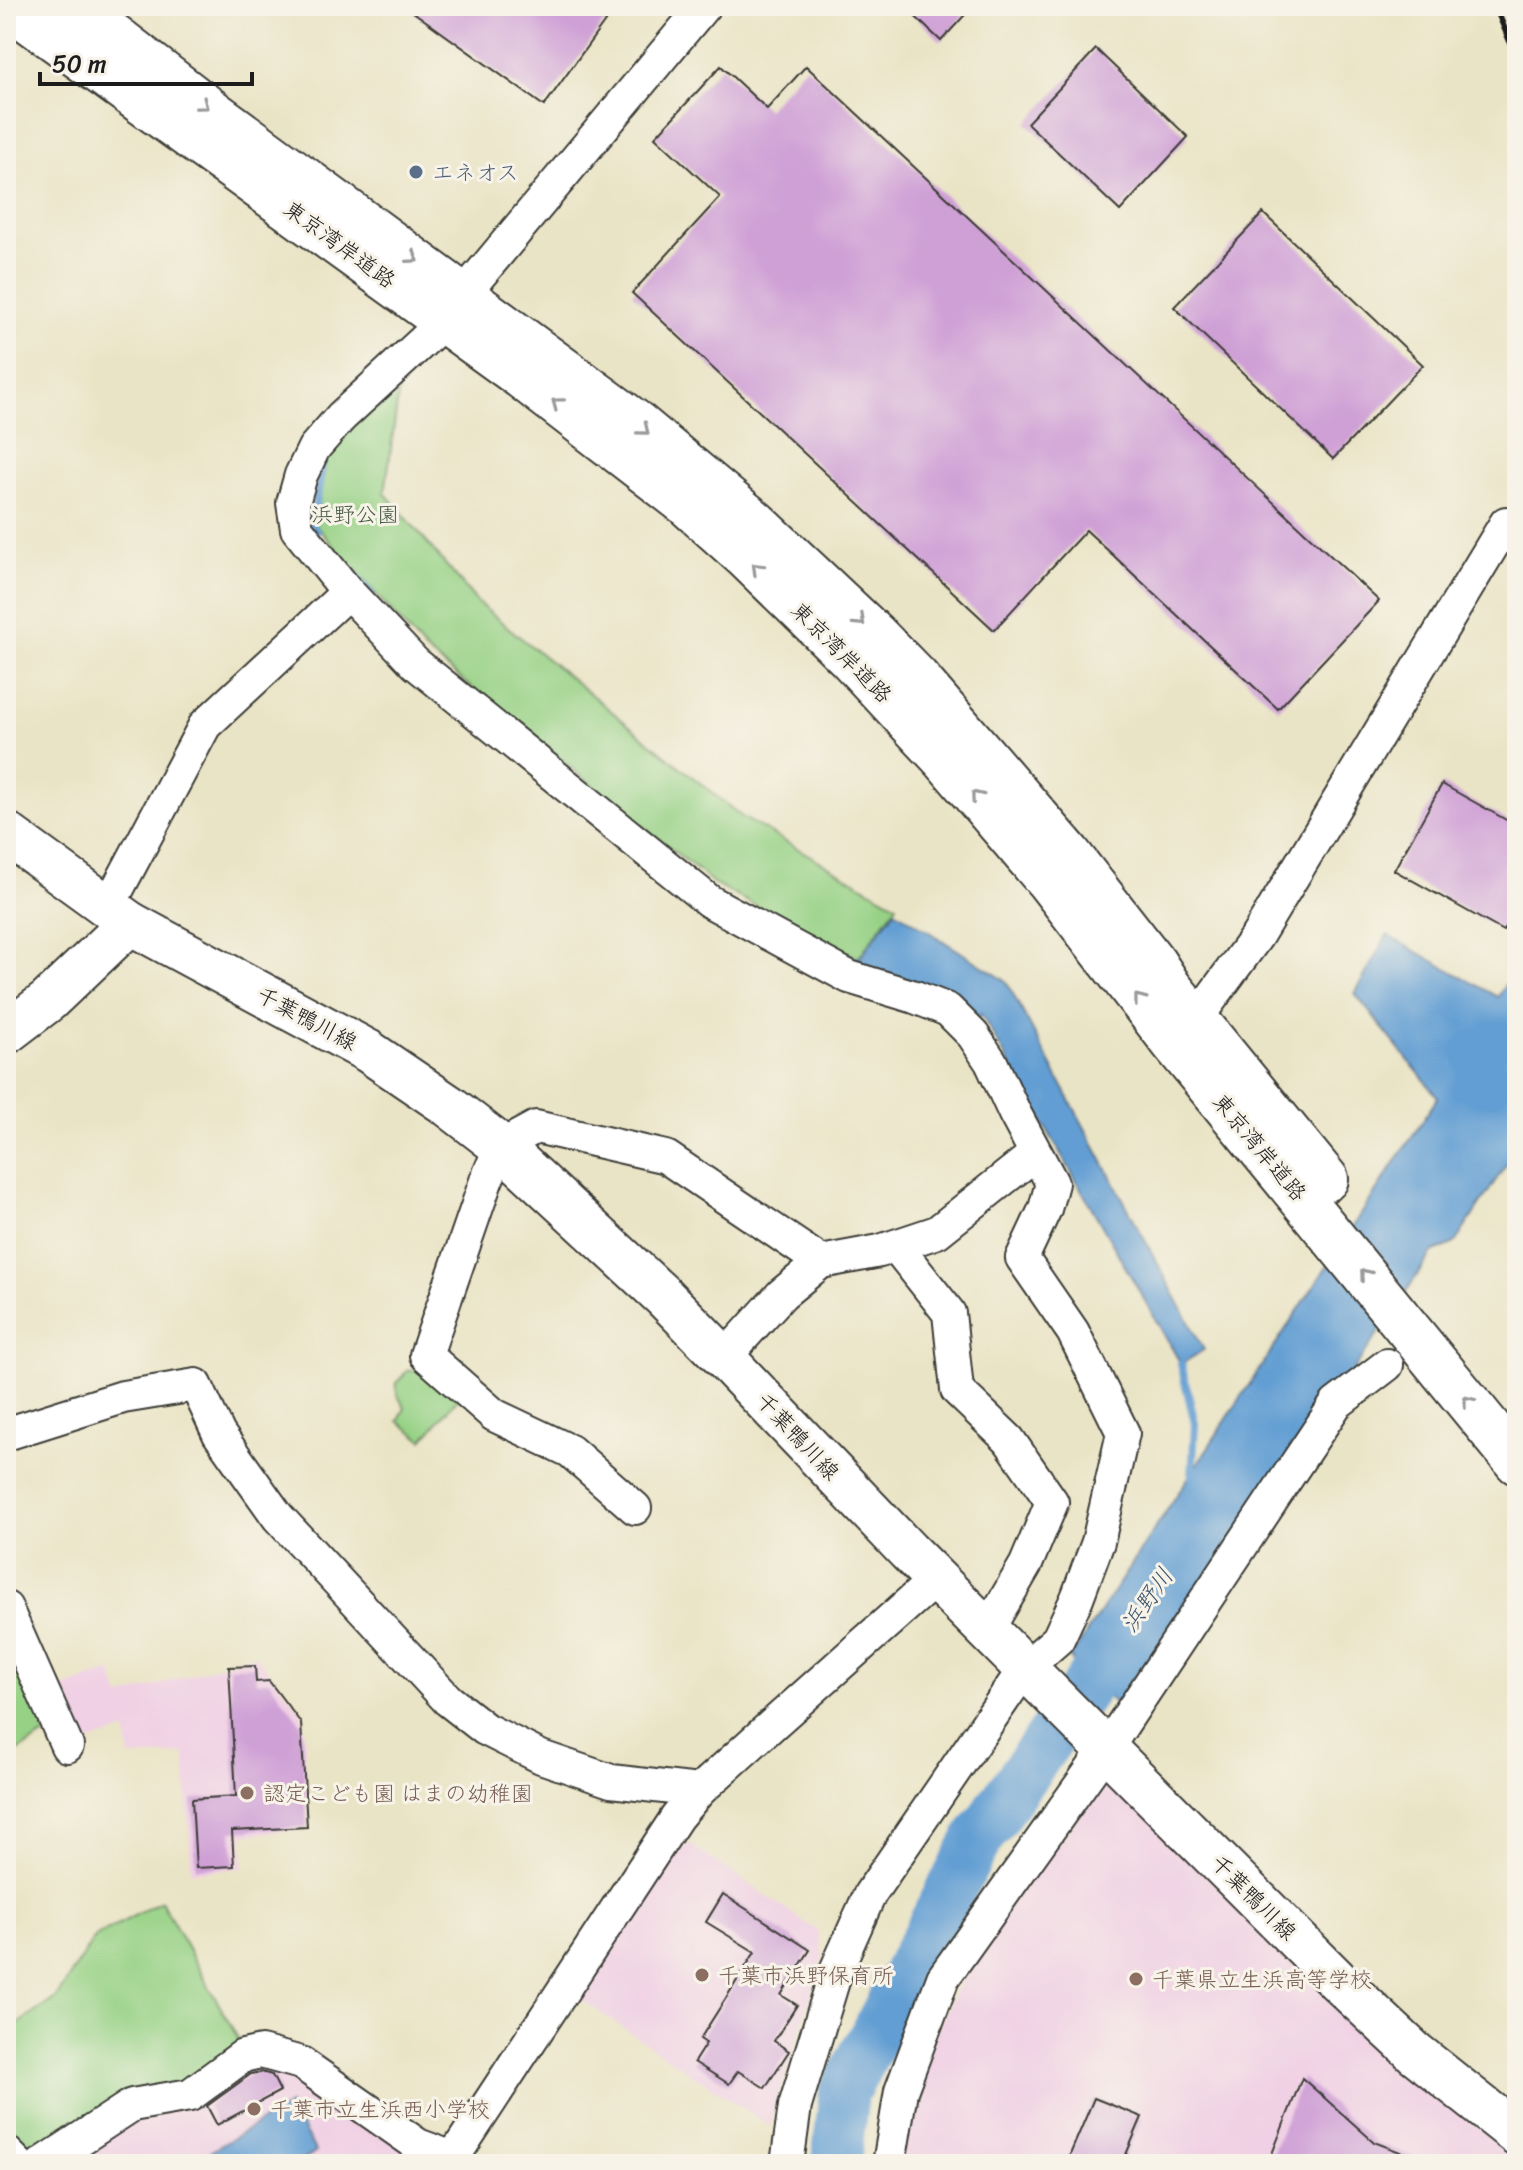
<svg xmlns="http://www.w3.org/2000/svg" width="1523" height="2170" font-family="Sriracha,'Klee One',sans-serif">
	<rect width="100%" height="100%" fill="#f7f3e8"/>
	<filter id="ink" filterUnits="userSpaceOnUse"><feTurbulence type="fractalNoise" baseFrequency=".0125" numOctaves="2"/><feDisplacementMap in="SourceGraphic" scale="16" xChannelSelector="R" yChannelSelector="G"/><feConvolveMatrix kernelMatrix="1 2 1 2 8 2 1 2 1" color-interpolation-filters="sRGB"/></filter>
	<filter id="wash" filterUnits="userSpaceOnUse"><feTurbulence type="fractalNoise" baseFrequency=".006" numOctaves="4" result="noise"/><feDisplacementMap in="SourceGraphic" scale="32" xChannelSelector="R" yChannelSelector="G"/><feGaussianBlur stdDeviation="1.8" result="paint"/><feColorMatrix in="noise" values="0 0 0 0 0 0 0 0 0 0 0 0 0 0 0 0 0 1.4 0 .05"/><feComposite in="paint" operator="in"/></filter>
	<g filter="url(#wash)">
		<rect width="100%" height="100%" fill="#eae4c6"/>
		<g fill="#f0d0e4">
			<polygon points="255,1655 303,1713 309,1828 242,1835 243,1868 191,1872 185,1754 130,1757 126,1730 78,1746 58,1690 111,1671 120,1697"/>
			<polygon points="1109,1778 1340,2010 1517,2161 1517,2164 898,2164 925,2055 977,1948"/>
			<polygon points="691,1845 818,1931 823,1956 770,2126 574,1995 670,1848"/>
			<polygon points="265,2057 416,2155 420,2164 60,2164 134,2114"/>
		</g>
		<g fill="#96d185" stroke="#597650" stroke-width="2">
			<polygon points="400,381 385,493 478,603 742,817 897,905 858,958 717,886 425,650 315,525 328,449"/>
			<polygon points="425,1369 458,1398 423,1440 398,1421 405,1408 398,1396 396,1384 407,1371"/>
			<polygon points="6,1628 50,1732 6,1758"/>
			<polygon points="161,1901 240,2042 190,2084 40,2155 24,2154 6,2135 6,2032 56,1998 95,1937"/>
		</g>
		<g fill="#629ed3" stroke="#3f5d78" stroke-width="2">
			<polygon points="895,910 1006,981 1204,1350 1181,1364 981,1014 977,1020 855,964"/>
			<polygon points="1387,935 1498,997 1517,964 1517,1148 1455,1243 1432,1253 1124,1713 1070,1658 1438,1097 1355,994"/>
			<polygon points="289,2105 316,2152 296,2164 201,2164 198,2159"/>
		</g>
		<g fill="none" stroke-linecap="round" stroke-linejoin="round">
			<g stroke="#629ed3" stroke-width="8">
				<polyline points="316,531 312,527 323,459"/>
				<polyline points="351,571 371,594"/>
				<polyline points="821,944 856,962"/>
				<polyline points="1181,1364 1195,1424 1192,1478"/>
			</g>
			<polyline stroke="#629ed3" stroke-width="50" points="836,2164 844,2092 978,1839 1130,1624"/>
		</g>
		<g id="blocks">
			<g fill="#cfa0d6">
				<polygon points="405,6 616,6 544,106"/>
				<polygon points="904,6 973,6 941,41"/>
				<polygon points="1096,49 1188,137 1120,211 1027,123"/>
				<polygon points="721,66 767,109 806,66 1379,601 1278,709 1086,530 994,630 632,293 720,197 655,137"/>
				<polygon points="1263,213 1423,365 1333,459 1174,307"/>
				<polygon points="1442,784 1517,826 1517,906 1503,931 1394,870"/>
				<polygon points="255,1666 256,1682 269,1681 301,1723 307,1827 232,1831 234,1866 196,1868 192,1799 236,1796 229,1667"/>
				<polygon points="723,1894 810,1950 781,1995 797,2005 774,2041 789,2051 765,2088 738,2071 729,2084 694,2062 706,2043 700,2039 755,1952 706,1922"/>
				<polygon points="261,2072 272,2075 280,2091 217,2125 207,2106 251,2074"/>
				<polygon points="1302,2078 1374,2142 1426,2162 1426,2164 1268,2164"/>
				<polygon points="1094,2098 1142,2117 1122,2164 1066,2164"/>
			</g>
		</g>
	</g>
	<g filter="url(#ink)">
		<use href="#blocks" fill-opacity="0" stroke="#3b3a36" stroke-width="2"/>
		<g fill="none" stroke-linecap="round" stroke-linejoin="round">
			<defs>
				<g id="minor">
					<polyline points="463,295 704,6"/>
					<polyline points="445,321 341,417 314,448 301,475 293,503 297,529 348,592 415,663 709,901 849,977 915,997 948,1010 973,1035 991,1062 1015,1114 1052,1183 1045,1209 1022,1258 1073,1332 1123,1433 1098,1542 1077,1598 1058,1639 1025,1668 870,1894 837,1968 795,2106 787,2164"/>
					<polyline points="107,909 205,725 348,592"/>
					<polyline points="1182,1033 1196,1019 1257,936 1506,523"/>
					<polyline points="896,1246 949,1313 957,1390 1009,1440 1052,1502 1026,1564 987,1631"/>
					<polyline points="724,1358 782,1294 821,1262 880,1251 937,1232 1035,1154"/>
					<polyline points="6,1434 123,1397 196,1385 219,1434 278,1517 448,1700 485,1729 541,1757 611,1781 699,1791"/>
					<polyline points="635,1508 570,1451 494,1415 426,1355 486,1181 501,1146 536,1127 666,1157 821,1262"/>
					<polyline points="6,1608 67,1746"/>
					<polyline points="6,2152 18,2164"/>
					<polyline points="42,2164 132,2105 190,2095 243,2056 261,2052 301,2063 418,2145 453,2158"/>
					<polyline points="453,2164 453,2158 677,1817 699,1791 772,1725 936,1579"/>
					<polyline points="889,2164 901,2091 943,1978 1107,1748 1336,1404 1387,1365"/>
				</g>
				<g id="major">
					<polyline points="6,833 130,923 368,1051 449,1106 501,1146 663,1296 724,1358 908,1551 1337,1980 1414,2052 1517,2134"/>
					<polyline points="6,1033 48,1001 130,923"/>
				</g>
				<g id="highway">
					<polyline points="9,6 522,377 687,504 744,555 849,657 945,760 1049,882 1173,1042 1517,1462"/>
					<polyline points="75,6 206,107 636,423 756,523 874,634 917,678 1068,853 1154,963 1170,988 1326,1179"/>
				</g>
			</defs>
			<use href="#minor" stroke="#3b3a36" stroke-width="36"/>
			<use href="#major" stroke="#3b3a36" stroke-width="46"/>
			<use href="#highway" stroke="#3b3a36" stroke-width="48"/>
			<use href="#minor" stroke="#fff" stroke-width="32"/>
			<use href="#major" stroke="#fff" stroke-width="42"/>
			<use href="#highway" stroke="#fff" stroke-width="44"/>
			<polyline stroke="#1c1c1c" stroke-width="6" points="1495,6 1517,58"/>
		</g>
		<defs><path id="oneway-chevron" d="M-2-3.5L2.5 0L-2 3.5" fill="none" stroke-width="1.6" stroke-linecap="round" stroke-linejoin="round" transform="scale(2)"/></defs>
		<g stroke="#999">
			<use href="#oneway-chevron" transform="translate(203 105) rotate(37)"/>
			<use href="#oneway-chevron" transform="translate(413 258) rotate(36)"/>
			<use href="#oneway-chevron" transform="translate(557 403) rotate(-143)"/>
			<use href="#oneway-chevron" transform="translate(644 430) rotate(39)"/>
			<use href="#oneway-chevron" transform="translate(757 568) rotate(-136)"/>
			<use href="#oneway-chevron" transform="translate(860 621) rotate(43)"/>
			<use href="#oneway-chevron" transform="translate(976 796) rotate(-130)"/>
			<use href="#oneway-chevron" transform="translate(1139 999) rotate(-128)"/>
			<use href="#oneway-chevron" transform="translate(1365 1274) rotate(-130)"/>
			<use href="#oneway-chevron" transform="translate(1468 1401) rotate(-129)"/>
		</g>
	</g>
	<circle fill="#5c6f8a" stroke="#f7f3e8" stroke-width="3" cx="416" cy="172" r="8"/>
	<g fill="#8d6e63" stroke="#f7f3e8" stroke-width="3">
		<circle cx="247" cy="1793" r="8"/>
		<circle cx="702" cy="1975" r="8"/>
		<circle cx="1136" cy="1979" r="8"/>
		<circle cx="254" cy="2109" r="8"/>
	</g>
	<g text-anchor="middle" stroke-width="6" stroke-linejoin="round" paint-order="stroke">
		<g font-size="22" fill="#4e5e75" stroke="#f7f3e8" text-anchor="start">
			<text x="432" y="180">エネオス</text>
		</g>
		<g font-size="22" fill="#1c1c1c" stroke="#f7f3e8">
			<text transform="translate(340 244) rotate(36)" y="8">東京湾岸道路</text>
			<text transform="translate(842 652) rotate(45)" y="8">東京湾岸道路</text>
			<text transform="translate(307 1018) rotate(28)" y="8">千葉鴨川線</text>
			<text transform="translate(1260 1147) rotate(50)" y="8">東京湾岸道路</text>
			<text transform="translate(798 1436) rotate(47)" y="8">千葉鴨川線</text>
			<text transform="translate(1254 1897) rotate(45)" y="8">千葉鴨川線</text>
		</g>
		<g font-size="22" fill="#475b41" stroke="#f7f3e8">
			<text x="355" y="522">浜野公園</text>
		</g>
		<g font-size="22" fill="#785e54" stroke="#f7f3e8" text-anchor="start">
			<text x="263" y="1801">認定こども園 はまの幼稚園</text>
			<text x="718" y="1983">千葉市浜野保育所</text>
			<text x="1152" y="1987">千葉県立生浜高等学校</text>
			<text x="270" y="2117">千葉市立生浜西小学校</text>
		</g>
		<g font-size="24" font-style="italic" fill="#3c566e" stroke="#f7f3e8">
			<text transform="translate(1147 1600) rotate(-55)" y="8">浜野川</text>
		</g>
	</g>
	<rect width="1523" height="2170" fill="none" stroke="#f7f3e8" stroke-width="32"/>
	<path d="M40 72v12h212v-12" fill="none" stroke="#1c1c1c" stroke-width="4"/>
	<text x="52" y="72" font-size="24" fill="#1c1c1c" stroke="#f7f3e8" stroke-width="6" paint-order="stroke">50 m</text>
</svg>
